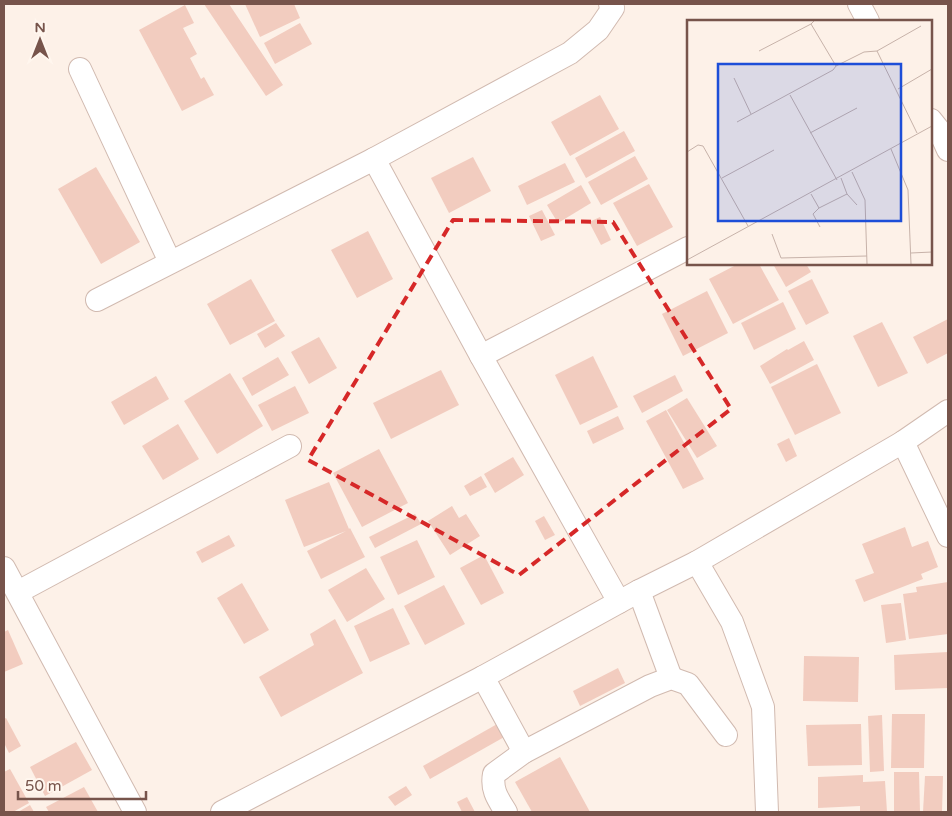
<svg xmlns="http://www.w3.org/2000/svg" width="952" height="816" font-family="'Varela Round',sans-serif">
	<rect width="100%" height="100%" fill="#fdf1e8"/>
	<g fill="#f2ccbf">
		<polygon points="204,4 229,4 283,85 266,96"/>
		<polygon points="245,4 294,4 300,18 260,37"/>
		<polygon points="185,5 194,23 183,28 197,54 190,58 201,79 204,77 214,95 182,111 139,30"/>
		<polygon points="300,23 312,44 275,64 264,43"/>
		<polygon points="600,95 619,129 570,156 551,122"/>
		<polygon points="624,131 635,151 586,178 575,158"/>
		<polygon points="635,156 648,179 601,205 588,182"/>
		<polygon points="473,157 491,191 449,213 431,178"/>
		<polygon points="565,163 575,182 527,205 518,186"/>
		<polygon points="96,167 140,242 101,264 58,189"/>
		<polygon points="649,184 673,227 637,246 613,203"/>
		<polygon points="581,185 591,203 558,223 547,205"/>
		<polygon points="542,210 555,235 541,241 529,216"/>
		<polygon points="600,217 611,240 601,245 589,222"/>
		<polygon points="368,231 393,279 357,298 331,250"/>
		<polygon points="738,264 759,264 779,300 733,324 709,279"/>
		<polygon points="773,264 806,264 811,272 786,287"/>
		<polygon points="251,279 275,321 230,345 207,304"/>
		<polygon points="812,279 829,313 806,325 788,291"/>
		<polygon points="707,291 728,333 683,356 662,314"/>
		<polygon points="783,302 796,329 754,350 741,323"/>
		<polygon points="948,319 948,353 927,364 913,337"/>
		<polygon points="882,322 908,373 878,387 853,336"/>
		<polygon points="276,323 285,336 265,348 257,334"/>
		<polygon points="319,337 337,368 309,384 291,352"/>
		<polygon points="804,341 814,360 770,384 760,366 787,349 788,350"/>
		<polygon points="593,356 618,407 580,425 555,375"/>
		<polygon points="278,357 289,375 252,396 242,378"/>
		<polygon points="817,364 841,413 795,435 771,387"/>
		<polygon points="441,370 459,405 391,439 373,403"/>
		<polygon points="230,373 263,426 217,454 184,401"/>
		<polygon points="675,375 683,391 642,413 633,396"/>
		<polygon points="156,376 169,399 124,425 111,402"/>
		<polygon points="295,386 309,413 272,431 258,405"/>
		<polygon points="687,398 717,446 697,458 667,410"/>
		<polygon points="666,410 704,479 683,489 646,421"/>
		<polygon points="618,416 624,429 593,444 587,431"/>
		<polygon points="178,424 199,459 163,480 142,446"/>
		<polygon points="789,438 797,456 786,462 777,444"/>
		<polygon points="379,449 408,503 362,527 333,473"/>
		<polygon points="513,457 524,475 495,493 484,474"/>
		<polygon points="481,476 487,487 470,496 464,486"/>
		<polygon points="329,482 349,529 350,528 365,557 321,579 307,551 346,531 304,547 285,500"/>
		<polygon points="452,506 459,518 466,514 480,536 450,555 428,521"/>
		<polygon points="415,514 421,524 375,548 369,537"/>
		<polygon points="544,516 555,535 545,540 535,521"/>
		<polygon points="905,527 912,547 928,541 938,567 921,574 923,579 864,602 855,580 874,573 862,544"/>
		<polygon points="229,535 235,546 202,563 196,552"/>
		<polygon points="417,540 435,577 398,595 380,557"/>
		<polygon points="484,555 504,593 481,605 460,568"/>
		<polygon points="366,568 385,599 347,622 328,590"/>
		<polygon points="948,582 948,634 909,639 903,594 917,592 916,587"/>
		<polygon points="242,583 269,630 244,644 217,598"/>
		<polygon points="444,585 465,624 425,645 404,606"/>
		<polygon points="901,603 906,640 886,643 881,605"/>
		<polygon points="393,608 410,644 370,662 354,626"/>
		<polygon points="335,619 363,673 281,717 259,677 314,645 310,634"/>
		<polygon points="8,630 23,664 4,672 4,632"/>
		<polygon points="948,652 948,688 895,690 894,655"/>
		<polygon points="804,656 859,657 858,702 803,701"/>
		<polygon points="618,668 625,683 580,706 573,691"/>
		<polygon points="892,714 925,714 924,768 891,768"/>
		<polygon points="882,715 884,771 870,772 868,716"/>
		<polygon points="6,718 21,746 9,753 4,743 4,719"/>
		<polygon points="499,723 506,736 430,779 423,766"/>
		<polygon points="861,724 862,765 808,766 806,725"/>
		<polygon points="76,742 92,770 45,796 30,767"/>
		<polygon points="560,757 590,812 532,812 515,782"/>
		<polygon points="10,769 29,803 13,812 4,812 4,772"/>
		<polygon points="894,772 919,772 920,812 894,812"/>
		<polygon points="863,775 863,782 885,781 887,812 860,812 860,806 818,808 818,777"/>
		<polygon points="925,776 943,776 942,812 923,812"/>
		<polygon points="406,786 412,795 395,806 388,797"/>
		<polygon points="84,787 98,812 49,812 46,807"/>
		<polygon points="467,797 475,812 462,812 457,802"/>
		<polygon points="30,805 34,812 18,812"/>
	</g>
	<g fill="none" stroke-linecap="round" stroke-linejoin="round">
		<defs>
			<g id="minor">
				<polyline points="859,4 868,21"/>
				<polyline points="80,69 170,262"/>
				<polyline points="931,120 939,130 948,150"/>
				<polyline points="374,159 481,356 619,602"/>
				<polyline points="97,300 374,159 570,53 598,30 613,8 610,4"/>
				<polyline points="481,356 688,248"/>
				<polyline points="903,442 948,536"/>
				<polyline points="697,562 732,622 763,707 767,812"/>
				<polyline points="4,568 135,812"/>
				<polyline points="639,591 671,678"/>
				<polyline points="18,592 290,446"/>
				<polyline points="483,677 524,752"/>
				<polyline points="222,812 483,677 639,591 697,562 903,442 948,411"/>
				<path d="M506,812C498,799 491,790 494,774L524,752L650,686L671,678L688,684L726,735"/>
			</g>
		</defs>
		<use href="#minor" stroke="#d1bab0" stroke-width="24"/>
		<use href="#minor" stroke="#fff" stroke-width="22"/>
	</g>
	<path fill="none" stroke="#d62828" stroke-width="4" stroke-dasharray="10 6" stroke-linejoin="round" d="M453,220L613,222L731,409L519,575L308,460Z"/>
	<g transform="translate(687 20)">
		<rect width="245" height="245" fill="#fdf1e8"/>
		<path fill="none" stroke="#c7b2a9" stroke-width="1" d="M72,31L124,4M149,46L177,32L190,31M47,58L64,94M211,69L245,49M103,75L150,160M50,102L146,50L149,46L124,4L127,1M123,113L170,88M230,113L190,31L234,6M204,129L221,170L224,244M0,132L11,125L16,126L61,206M165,152L178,180L180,244M35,158L87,130M154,158L160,174M124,174L132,188M133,207L126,194L132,188L160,174L170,185M85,214L94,238L180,236M224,233L245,232M0,240L245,106"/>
		<path fill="#1d4ed8" fill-opacity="0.15" stroke="#1d4ed8" stroke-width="2.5" d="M31,44H214V201H31Z"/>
		<rect width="245" height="245" fill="none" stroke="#77544b" stroke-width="2.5"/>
	</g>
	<rect width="952" height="816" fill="none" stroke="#77544b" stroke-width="10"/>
	<g transform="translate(40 40)" stroke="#fff6ee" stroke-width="4" paint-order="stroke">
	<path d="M0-4L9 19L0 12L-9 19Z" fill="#77544b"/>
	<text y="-8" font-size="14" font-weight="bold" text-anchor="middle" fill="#77544b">N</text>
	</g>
	<path d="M18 791v8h128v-8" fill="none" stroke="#77544b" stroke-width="2.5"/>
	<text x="25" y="791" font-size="15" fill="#77544b" stroke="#fff6ee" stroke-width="4" paint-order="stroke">50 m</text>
</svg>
